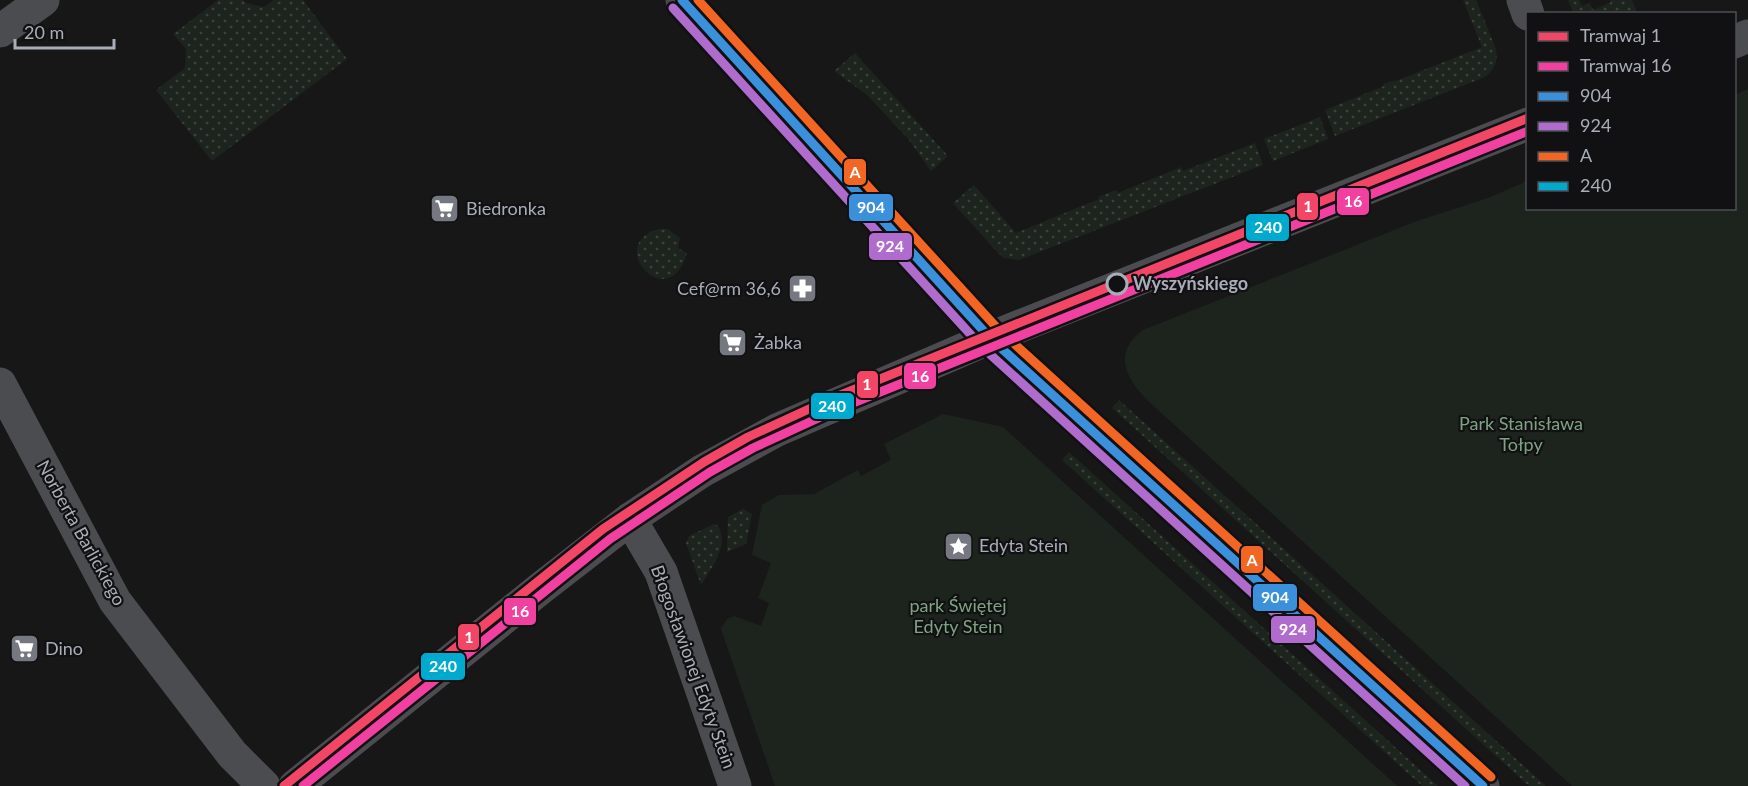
<svg xmlns="http://www.w3.org/2000/svg" width="1748" height="786" font-family="Lato,sans-serif">
	<defs>
		<pattern id="grass-dots" width="8" height="8" patternUnits="userSpaceOnUse" patternTransform="scale(1.5)"><rect width="8" height="8" fill="#1d241e"/><path d="M2 2h.1M6 6h.1" fill="none" stroke="#3b413d" stroke-width="1.8" stroke-linecap="round"/></pattern>
	</defs>
	<rect width="100%" height="100%" fill="#171717"/>
	<g fill="url(#grass-dots)">
		<polygon points="218,0 243,0 246,3 264,7 274,0 303,0 347,59 212,161 156,90 185,68 186,49 173,34"/>
		<path d="M1463,0H1476L1496,49C1498,62 1495,69 1485,77L1335,136L1325,110L1384,86L1383,84L1401,79L1482,47Z"/>
		<polygon points="1568,0 1579,0 1582,6 1590,3 1593,10 1611,2 1610,0 1632,0 1637,13 1573,13"/>
		<polygon points="855,53 948,156 931,171 909,140 867,95 834,71"/>
		<polygon points="1320,117 1328,139 1273,161 1264,139"/>
		<polygon points="1255,143 1263,165 1019,260 1004,258 998,253 953,203 974,185 1016,233 1099,199 1098,197 1116,190 1118,193 1181,167 1183,171"/>
		<path d="M659,229H668L680,238L678,248L687,253C669,317 603,244 659,229Z"/>
		<polygon points="1119,400 1546,786 1529,786 1112,408"/>
		<polygon points="1069,452 1438,786 1422,786 1062,460"/>
		<polygon points="743,509 752,514 746,544 727,552 728,517"/>
		<path d="M714,524L718,526C730,545 711,569 701,585L686,543L689,536Z"/>
	</g>
	<g fill="#1d241e">
		<path d="M1748,89V786H1572L1147,400C1126,378 1112,353 1143,330L1417,221L1488,198L1527,181L1528,208H1734L1735,95Z"/>
		<polygon points="943,414 1003,427 1397,786 775,786 721,629 727,619 734,616 761,626 769,603 758,598 771,563 752,555 762,505 779,495 814,494 858,470 861,476 891,460 884,444"/>
	</g>
	<g fill="none" stroke-linecap="round" stroke-linejoin="round">
		<g stroke="#4b4c50" stroke-width="33">
			<polyline points="1523,0 1528,14"/>
			<polyline points="0,31 43,0"/>
			<polyline points="0,384 115,601 232,754 264,786"/>
			<polyline points="630,519 661,572 735,786"/>
		</g>
		<g stroke="#4b4c50" stroke-width="33">
			<polyline points="1734,42 1748,36"/>
			<polyline points="295,786 541,588 630,519 702,471 777,430 990,338 1528,124"/>
		</g>
		<polyline stroke="#4a4a4e" stroke-width="33" points="682,0 990,338 1483,786"/>
		<defs>
			<polyline id="bus-1" points="682,0 990,338 1483,786"/>
			<polyline id="bus-2" points="673,8 982,347 1465,786"/>
			<polyline id="bus-3" points="698,0 998,329 1491,777"/>
			<polyline id="bus-4" points="295,786 541,588 630,519 702,471 777,430 990,338 1528,124"/>
		</defs>
		<use href="#bus-1" stroke="#111113" stroke-width="14"/>
		<use href="#bus-2" stroke="#111113" stroke-width="14"/>
		<use href="#bus-3" stroke="#111113" stroke-width="14"/>
		<use href="#bus-4" stroke="#111113" stroke-width="14"/>
		<use href="#bus-1" stroke="#3a90db" stroke-width="9"/>
		<use href="#bus-2" stroke="#b06ccc" stroke-width="9"/>
		<use href="#bus-3" stroke="#f26522" stroke-width="9"/>
		<use href="#bus-4" stroke="#00a9ce" stroke-width="9"/>
		<defs>
			<polyline id="tram-1" points="284,786 603,529 704,462 748,437 833,398 1528,118"/>
			<polyline id="tram-2" points="303,786 610,539 710,472 753,448 838,409 1528,131"/>
		</defs>
		<use href="#tram-1" stroke="#111113" stroke-width="14"/>
		<use href="#tram-2" stroke="#111113" stroke-width="14"/>
		<use href="#tram-1" stroke="#f34667" stroke-width="9"/>
		<use href="#tram-2" stroke="#f240a1" stroke-width="9"/>
	</g>
	<defs>
		<symbol id="supermarket-square" viewBox="-11 -11 22 22"><rect x="-9" y="-9" width="18" height="18" rx="4" fill="#757880" stroke="#111113"/><path d="M-6-5.5h2.5l.6 2H6L4.5 2H-2.5L-4.4-4H-6ZM-1.5 3.2a1.3 1.3 0 1 0 .1 0ZM3 3.2a1.3 1.3 0 1 0 .1 0Z" fill="#fff"/></symbol>
		<symbol id="pharmacy-square" viewBox="-11 -11 22 22"><rect x="-9" y="-9" width="18" height="18" rx="4" fill="#757880" stroke="#111113"/><path d="M-2-6h4v4h4v4h-4v4h-4v-4h-4v-4h4Z" fill="#fff"/></symbol>
		<symbol id="sight-square" viewBox="-11 -11 22 22"><rect x="-9" y="-9" width="18" height="18" rx="4" fill="#757880" stroke="#111113"/><path d="M0-6L1.8-2.2L6-1.7L2.9 1.2L3.7 5.4L0 3.3L-3.7 5.4L-2.9 1.2L-6-1.7L-1.8-2.2Z" fill="#fff"/></symbol>
	</defs>
	<g fill-rule="evenodd">
		<use href="#supermarket-square" x="428" y="192" width="33" height="33"/>
		<use href="#pharmacy-square" x="786" y="272" width="33" height="33"/>
		<use href="#supermarket-square" x="716" y="326" width="33" height="33"/>
		<use href="#sight-square" x="942" y="530" width="33" height="33"/>
		<use href="#supermarket-square" x="8" y="632" width="33" height="33"/>
	</g>
	<circle fill="#111113" stroke="#a8adb8" stroke-width="3" cx="1117" cy="284" r="10"/>
	<g text-anchor="middle" stroke-width="4.5" stroke-linejoin="round" paint-order="stroke">
		<g font-size="18" fill="#a8adb8" stroke="#111113" text-anchor="start">
			<text x="466" y="215">Biedronka</text>
			<text x="781" y="295" text-anchor="end">Cef@rm 36,6</text>
			<text x="754" y="349">Żabka</text>
			<text x="979" y="552">Edyta Stein</text>
			<text x="45" y="655">Dino</text>
		</g>
		<g font-size="18" font-weight="bold" fill="#a8adb8" stroke="#111113" text-anchor="start">
			<text x="1133" y="290">Wyszyńskiego</text>
		</g>
		<g font-size="18" fill="#7fa381" stroke="#111113">
			<text x="1521" y="430">Park Stanisława<tspan x="1521" dy="21">Tołpy</tspan></text>
			<text x="958" y="612">park Świętej<tspan x="958" dy="21">Edyty Stein</tspan></text>
		</g>
		<g font-size="18" fill="#a8adb8" stroke="#111113">
			<text transform="translate(81 533) rotate(61)" y="6">Norberta Barlickiego</text>
			<text transform="translate(693 667) rotate(70)" y="6">Błogosławionej Edyty Stein</text>
		</g>
	</g>
	<g stroke="#111113" stroke-width="2">
		<rect x="843" y="158" width="24" height="28" rx="6" fill="#f26522"/>
		<rect x="1336" y="187" width="34" height="29" rx="6" fill="#f240a1"/>
		<rect x="1296" y="192" width="23" height="29" rx="6" fill="#f34667"/>
		<rect x="848" y="193" width="46" height="29" rx="6" fill="#3a90db"/>
		<rect x="1245" y="213" width="45" height="29" rx="6" fill="#00a9ce"/>
		<rect x="868" y="232" width="45" height="29" rx="6" fill="#b06ccc"/>
		<rect x="903" y="362" width="34" height="28" rx="6" fill="#f240a1"/>
		<rect x="856" y="370" width="23" height="29" rx="6" fill="#f34667"/>
		<rect x="810" y="392" width="45" height="28" rx="6" fill="#00a9ce"/>
		<rect x="1240" y="545" width="24" height="29" rx="6" fill="#f26522"/>
		<rect x="1252" y="583" width="46" height="29" rx="6" fill="#3a90db"/>
		<rect x="503" y="597" width="34" height="29" rx="6" fill="#f240a1"/>
		<rect x="1270" y="615" width="46" height="29" rx="6" fill="#b06ccc"/>
		<rect x="457" y="623" width="23" height="28" rx="6" fill="#f34667"/>
		<rect x="420" y="652" width="46" height="29" rx="6" fill="#00a9ce"/>
	</g>
	<g font-size="16" text-anchor="middle" font-weight="bold" fill="#fff">
		<text x="855" y="178">A</text>
		<text x="1353" y="207">16</text>
		<text x="1308" y="212">1</text>
		<text x="871" y="213">904</text>
		<text x="1268" y="233">240</text>
		<text x="890" y="252">924</text>
		<text x="920" y="382">16</text>
		<text x="867" y="390">1</text>
		<text x="832" y="412">240</text>
		<text x="1252" y="566">A</text>
		<text x="1275" y="603">904</text>
		<text x="520" y="617">16</text>
		<text x="1293" y="635">924</text>
		<text x="469" y="643">1</text>
		<text x="443" y="672">240</text>
	</g>
	<rect x="1526" y="12" width="210" height="198" fill="#111113" stroke="#4d4f55" stroke-width="1.5"/>
	<rect x="1538" y="32" width="30" height="9" fill="#f34667" stroke="#4d4f55" stroke-width="1.5"/>
	<text x="1580" y="42" font-size="18" fill="#a8adb8">Tramwaj 1</text>
	<rect x="1538" y="62" width="30" height="9" fill="#f240a1" stroke="#4d4f55" stroke-width="1.5"/>
	<text x="1580" y="72" font-size="18" fill="#a8adb8">Tramwaj 16</text>
	<rect x="1538" y="92" width="30" height="9" fill="#3a90db" stroke="#4d4f55" stroke-width="1.5"/>
	<text x="1580" y="102" font-size="18" fill="#a8adb8">904</text>
	<rect x="1538" y="122" width="30" height="9" fill="#b06ccc" stroke="#4d4f55" stroke-width="1.5"/>
	<text x="1580" y="132" font-size="18" fill="#a8adb8">924</text>
	<rect x="1538" y="152" width="30" height="9" fill="#f26522" stroke="#4d4f55" stroke-width="1.5"/>
	<text x="1580" y="162" font-size="18" fill="#a8adb8">A</text>
	<rect x="1538" y="182" width="30" height="9" fill="#00a9ce" stroke="#4d4f55" stroke-width="1.5"/>
	<text x="1580" y="192" font-size="18" fill="#a8adb8">240</text>
	<path d="M15 39v9h99v-9" fill="none" stroke="#a8adb8" stroke-width="3"/>
	<text x="24" y="39" font-size="18" fill="#a8adb8" stroke="#111113" stroke-width="4.5" paint-order="stroke">20 m</text>
</svg>
